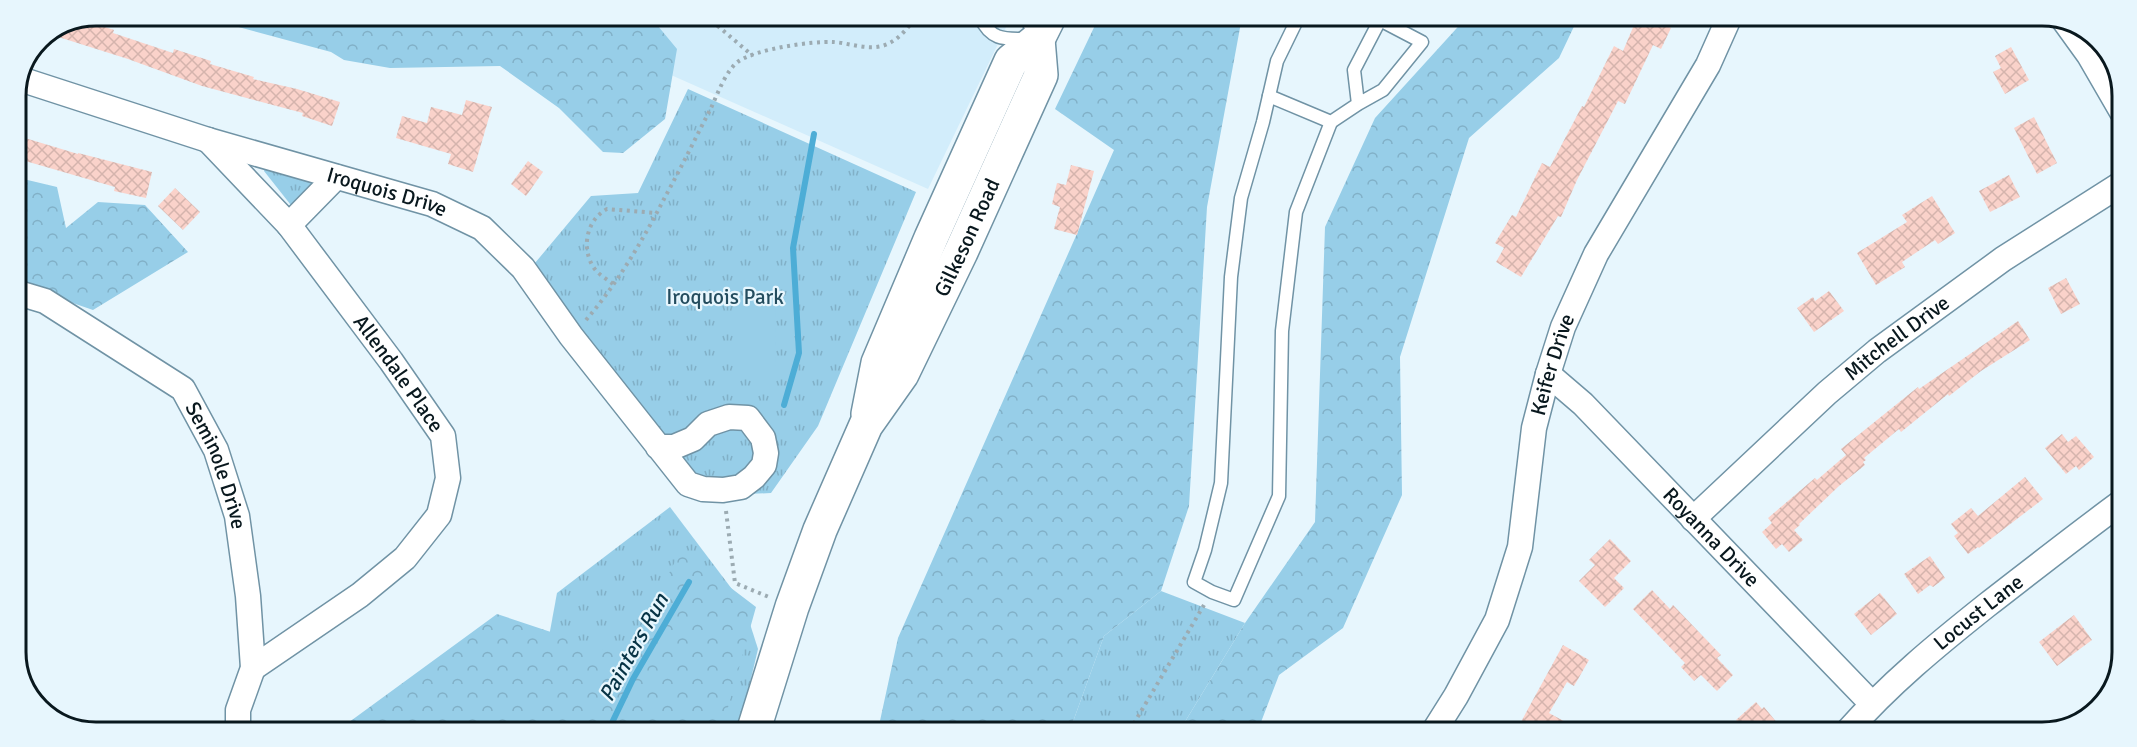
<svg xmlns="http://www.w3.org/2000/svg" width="2137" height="747" font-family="Signika,sans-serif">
	<defs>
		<pattern id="grass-tufts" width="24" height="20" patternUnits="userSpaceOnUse" patternTransform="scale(1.5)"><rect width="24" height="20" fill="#97cee8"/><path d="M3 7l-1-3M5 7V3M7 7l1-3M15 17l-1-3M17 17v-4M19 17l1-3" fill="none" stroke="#81b0c7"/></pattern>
		<pattern id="forest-crowns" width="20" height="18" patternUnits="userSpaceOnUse" patternTransform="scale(1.5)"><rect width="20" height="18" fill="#97cee8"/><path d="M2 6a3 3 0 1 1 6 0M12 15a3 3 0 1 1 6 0" fill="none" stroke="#81b0c7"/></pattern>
		<pattern id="building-cross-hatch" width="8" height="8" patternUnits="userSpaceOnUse" patternTransform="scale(1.5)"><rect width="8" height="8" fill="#fad2ca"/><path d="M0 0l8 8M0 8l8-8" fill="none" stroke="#d5b4ad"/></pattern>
	</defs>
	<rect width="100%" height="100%" fill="#e7f6fd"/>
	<polygon fill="#d2edfb" points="538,16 1011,17 928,189"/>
	<g fill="url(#grass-tufts)">
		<polygon points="688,89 916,192 818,426 771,493 699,496 535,263 591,196 638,193"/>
		<polygon points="265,167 314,181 314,185 294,209 264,171"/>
		<polygon points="670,507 744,605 758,649 739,729 532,729 557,593"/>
		<polygon points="1161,591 1245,623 1180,730 1070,730 1104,636"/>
	</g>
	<g fill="url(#forest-crowns)">
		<polygon points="194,15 644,16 653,20 677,49 665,119 623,153 603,152 559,108 500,66 390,68 344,60 331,52"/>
		<polygon points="1099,17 1242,17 1207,207 1189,506 1161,591 1104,636 1070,730 878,730 898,638 1114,150 1055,109"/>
		<polygon points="1466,18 1578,18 1559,58 1469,138 1400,357 1402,495 1343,628 1279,675 1258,730 1180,730 1245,623 1315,522 1325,227 1375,118"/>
		<polygon points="15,177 57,187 66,228 98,202 145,205 188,252 93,310 15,283"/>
		<polygon points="681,550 756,607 722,729 341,728 497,614 626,657"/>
	</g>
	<polygon fill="#97cee8" points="736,306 776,306 775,372 736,372"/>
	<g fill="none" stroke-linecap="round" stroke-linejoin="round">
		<g stroke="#4dadd6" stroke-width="6">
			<polyline points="784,405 799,353 793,248 814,134"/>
			<polyline points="609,729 633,679 689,582"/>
		</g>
	</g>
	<g fill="url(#building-cross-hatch)">
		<polygon points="1637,18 1670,18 1666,26 1671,28 1661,49 1653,45 1625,104 1618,101 1577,180 1561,217 1558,216 1521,277 1496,262 1504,248 1495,243 1512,215 1516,217 1542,163 1550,167 1582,106 1584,107 1614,46 1623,51"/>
		<polygon points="83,20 114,30 113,33 173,53 174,49 211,61 210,64 254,77 253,79 297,89 340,102 332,126 302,116 303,113 202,86 128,59 49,34"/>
		<polygon points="2011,47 2029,80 2005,94 1993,72 2001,68 1995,56"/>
		<polygon points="466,100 492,107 473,172 448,164 451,154 396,138 402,116 427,123 431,107 462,115"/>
		<polygon points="2034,117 2057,163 2037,174 2014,128"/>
		<polygon points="15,135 78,154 78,153 152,172 146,198 114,191 115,187 15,158"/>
		<polygon points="528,161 543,172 526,196 511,184"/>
		<polygon points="1071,165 1094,171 1077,235 1054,229 1060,207 1052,204 1057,183 1066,185"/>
		<polygon points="2009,175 2020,197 1990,212 1979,191"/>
		<polygon points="175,188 200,212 183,230 158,206"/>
		<polygon points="1932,196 1955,233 1938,244 1935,240 1902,262 1905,267 1876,285 1857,253 1907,222 1902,215"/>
		<polygon points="2066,278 2080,304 2061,314 2048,288"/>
		<polygon points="1829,291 1844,311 1814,332 1797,308 1813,297 1815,301"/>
		<polygon points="2018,321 2030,340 1981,371 1949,396 1948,394 1901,432 1899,429 1864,458 1866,460 1863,462 1865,465 1839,486 1799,524 1800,525 1794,530 1803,540 1789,552 1782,544 1776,549 1762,532 1772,523 1768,518 1815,478 1817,480 1846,455 1841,449 1918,387 1919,389"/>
		<polygon points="2062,434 2068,442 2076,436 2094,457 2079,470 2076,466 2066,474 2045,448"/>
		<polygon points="2025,477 2043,499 1979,548 1978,547 1968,554 1954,536 1958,533 1951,524 1971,508 1978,516"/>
		<polygon points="1610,539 1631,561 1614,578 1624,588 1605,607 1579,581 1595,565 1589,560"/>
		<polygon points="1930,556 1945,578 1933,587 1930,585 1918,594 1904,574"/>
		<polygon points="1652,590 1670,609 1673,605 1721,655 1717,658 1733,675 1717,691 1701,675 1694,681 1681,667 1685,663 1633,609"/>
		<polygon points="1880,593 1897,614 1871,635 1854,614"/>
		<polygon points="2074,615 2092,640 2057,666 2039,642"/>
		<polygon points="1563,645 1589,660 1574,686 1567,682 1549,713 1582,731 1516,731"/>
		<polygon points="1756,702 1762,709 1764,707 1784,731 1747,731 1736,720"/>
	</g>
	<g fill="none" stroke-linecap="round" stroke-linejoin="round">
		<defs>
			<g id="lane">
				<path d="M980,17C991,41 1005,39 1028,39"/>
				<polyline points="1025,17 1036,35"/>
				<polyline points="1298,18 1277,61 1263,122 1241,198 1231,277 1221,483 1205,550 1194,582 1212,592 1234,600 1279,496 1282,331 1296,212 1331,122"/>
				<polyline points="1269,96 1331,122 1358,104 1383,90 1422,42 1380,20 1354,70 1358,104"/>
			</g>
			<g id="street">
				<polyline points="2063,19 2089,55 2122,112"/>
				<path id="s1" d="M20,79L208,140L432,204L482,228L523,268L571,336L688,484L703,489L723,490L741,487L754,477L764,465L766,453L763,438L748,418L729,417L708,424L693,439L674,447H658"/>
				<path id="s2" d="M208,140L289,225L391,361L443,436L448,478L439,515L405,558L360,595L253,668"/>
				<polyline points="289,225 336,177"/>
				<path id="s3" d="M15,292L45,301L183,389L216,450L237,516L248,596L253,668L238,710V728"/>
				<path id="s4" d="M1548,374L1583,404L1872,704"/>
				<path id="s5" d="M1693,519L1827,393L1877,351L2003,259L2121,184"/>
				<path id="s6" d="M1434,731L1456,696L1497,620L1520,547L1534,428L1548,374L1563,327L1596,254L1708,65L1729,18"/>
				<path id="s7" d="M1847,732C1889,684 1938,644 1987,605C2031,571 2074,537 2119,504"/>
			</g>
			<g id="secondary">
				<polyline points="868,414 878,363 931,238 1011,61 1038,39 1049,17"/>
				<path id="s8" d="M754,729L792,607L820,530L866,425L902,374L961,252L1041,75L1038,39"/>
			</g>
		</defs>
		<use href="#lane" stroke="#7093a5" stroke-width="15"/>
		<use href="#street" stroke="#7093a5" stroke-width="27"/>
		<use href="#secondary" stroke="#7093a5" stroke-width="36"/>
		<g stroke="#9cabb2" stroke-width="4" stroke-dasharray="3 4.5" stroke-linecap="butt">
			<polyline points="706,16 753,56"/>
			<path d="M613,284C607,279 599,275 594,268C581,249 586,220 607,209L656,213"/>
			<path d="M586,320C617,284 643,240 665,197C681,168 696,137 711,108C718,93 726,70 739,61C757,49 811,41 833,42C849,43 866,50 882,46C897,42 908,28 916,17"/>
			<polyline points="726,511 735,583 769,597"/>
			<polyline points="1130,730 1204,605"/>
		</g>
		<use href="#lane" stroke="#fff" stroke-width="12"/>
		<use href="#street" stroke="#fff" stroke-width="24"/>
		<use href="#secondary" stroke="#fff" stroke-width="33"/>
	</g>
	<g text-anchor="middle" stroke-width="4.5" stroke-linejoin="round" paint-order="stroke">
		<g font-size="21" fill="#09181e" stroke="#e7f6fd">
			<text dy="7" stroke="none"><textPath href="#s1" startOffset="384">Iroquois Drive</textPath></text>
			<text dy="7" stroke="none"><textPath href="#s8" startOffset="538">Gilkeson Road</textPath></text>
			<text dy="7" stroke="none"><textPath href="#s5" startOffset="273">Mitchell Drive</textPath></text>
			<text dy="7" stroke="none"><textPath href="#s6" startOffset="390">Keifer Drive</textPath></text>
			<text dy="7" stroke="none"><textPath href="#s2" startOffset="302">Allendale Place</textPath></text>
			<text dy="7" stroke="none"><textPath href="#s3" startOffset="279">Seminole Drive</textPath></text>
			<text dy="7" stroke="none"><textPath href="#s4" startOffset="231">Royanna Drive</textPath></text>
			<text dy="7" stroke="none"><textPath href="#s7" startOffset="178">Locust Lane</textPath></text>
		</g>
		<g font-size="21" fill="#234c5e" stroke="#e7f6fd">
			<text x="725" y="304">Iroquois Park</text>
		</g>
		<g font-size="22" font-style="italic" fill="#073345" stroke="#e7f6fd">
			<text transform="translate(633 647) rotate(-61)" y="8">Painters Run</text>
		</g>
	</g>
	<path d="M0 0H2137V747H0ZM96 26H2042A70 70 0 0 1 2112 96V652A70 70 0 0 1 2042 722H96A70 70 0 0 1 26 652V96A70 70 0 0 1 96 26Z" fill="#e7f6fd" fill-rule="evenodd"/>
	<path fill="none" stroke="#09181e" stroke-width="3" d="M96 26H2042A70 70 0 0 1 2112 96V652A70 70 0 0 1 2042 722H96A70 70 0 0 1 26 652V96A70 70 0 0 1 96 26Z"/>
</svg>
